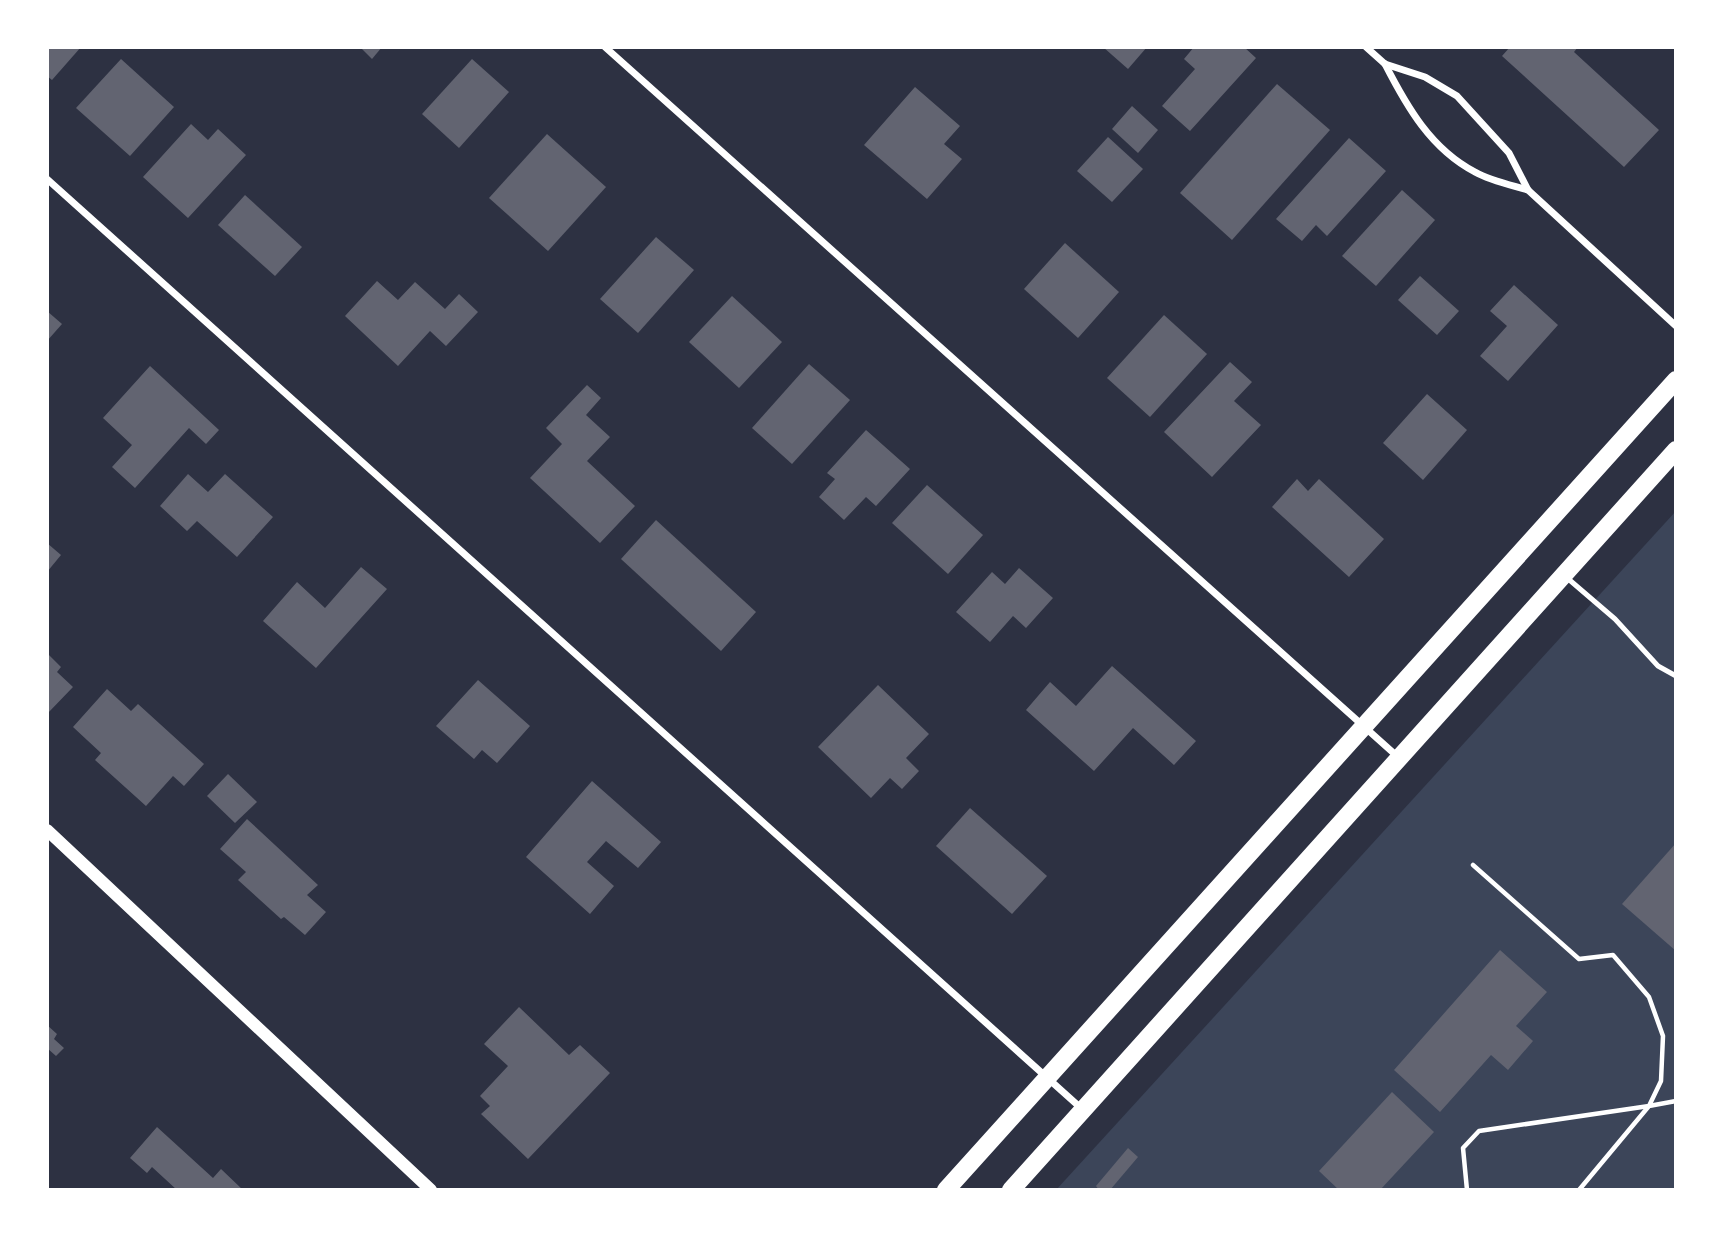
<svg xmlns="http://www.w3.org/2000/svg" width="1723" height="1237" font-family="'Varela Round',sans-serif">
	<rect width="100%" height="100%" fill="#2d3142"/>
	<polygon fill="#3c4559" points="1676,511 1676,1190 1056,1190"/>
	<g fill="#626471">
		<polygon points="47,47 81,47 52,80 47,76"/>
		<polygon points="360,47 382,47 372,59"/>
		<polygon points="1103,47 1147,47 1128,69"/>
		<polygon points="1194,47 1244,47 1256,58 1190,131 1162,106 1195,69 1184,59"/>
		<polygon points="1510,47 1578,47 1574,52 1659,130 1624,167 1502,56"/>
		<polygon points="121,59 174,107 130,156 76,108"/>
		<polygon points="472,59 509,92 459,148 422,114"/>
		<polygon points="1277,84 1330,130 1232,240 1180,193"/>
		<polygon points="915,87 960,126 944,144 962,159 927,199 864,145"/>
		<polygon points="1132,106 1158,130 1138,153 1112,129"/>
		<polygon points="191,124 208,140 218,129 246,155 188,218 143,177"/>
		<polygon points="547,134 606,187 548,251 489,198"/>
		<polygon points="1108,137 1143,169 1112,202 1077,171"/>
		<polygon points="1349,138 1386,171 1327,236 1316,225 1302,241 1276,219"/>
		<polygon points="1402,190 1435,220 1376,286 1342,256"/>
		<polygon points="245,195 302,247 275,276 218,225"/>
		<polygon points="656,237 694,270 638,333 600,299"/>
		<polygon points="1065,243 1119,292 1078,338 1024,289"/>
		<polygon points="1420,276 1459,311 1437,335 1398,300"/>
		<polygon points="377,281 398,300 415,282 445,309 459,294 478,312 446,346 430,331 398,366 345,316"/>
		<polygon points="1514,285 1558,325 1508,381 1480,356 1507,326 1490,311"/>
		<polygon points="732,296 782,342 739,388 689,342"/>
		<polygon points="47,311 62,324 47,341"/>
		<polygon points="1164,315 1207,354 1150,417 1107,378"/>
		<polygon points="1230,362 1252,382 1234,401 1261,425 1212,477 1164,432"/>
		<polygon points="809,364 850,400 792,464 752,428"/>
		<polygon points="150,366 219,430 206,444 189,428 135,488 112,467 132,445 103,418"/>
		<polygon points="587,385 601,398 586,415 610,437 587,461 635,506 600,543 530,478 562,444 546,428"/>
		<polygon points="1427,394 1467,430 1423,480 1383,443"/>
		<polygon points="866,430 910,469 876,506 866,497 844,520 819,497 835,479 827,473"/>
		<polygon points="188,474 208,492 225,474 273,517 237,557 197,521 187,531 160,506"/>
		<polygon points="1297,479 1308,491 1319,479 1384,539 1349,577 1272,507"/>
		<polygon points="927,485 983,535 948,574 892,523"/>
		<polygon points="656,520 756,612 721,651 621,559"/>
		<polygon points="47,543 61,555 47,572"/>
		<polygon points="361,567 387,589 316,668 263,621 297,582 325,608"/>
		<polygon points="1019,568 1053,598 1026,628 1013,616 990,642 956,612 992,572 1005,584"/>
		<polygon points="47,653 61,667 57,672 73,687 47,714"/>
		<polygon points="1112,666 1196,741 1174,765 1133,728 1094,771 1026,710 1050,682 1076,706"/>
		<polygon points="478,680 530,726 497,763 482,750 474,759 436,726"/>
		<polygon points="878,685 929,734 906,758 919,771 902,789 890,778 871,798 818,747"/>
		<polygon points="107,689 131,711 138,704 204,764 184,786 173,776 146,806 95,760 101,753 73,727"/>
		<polygon points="228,774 257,802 235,823 207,796"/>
		<polygon points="592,781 661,842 638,868 606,841 587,862 614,886 590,914 526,857"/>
		<polygon points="970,808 1047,876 1012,914 936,846"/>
		<polygon points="247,819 318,885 307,895 326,912 305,935 284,917 281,919 238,880 246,872 220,849"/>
		<polygon points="1676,843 1676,951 1622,904"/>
		<polygon points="1500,950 1547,992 1516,1026 1533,1041 1508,1070 1491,1055 1440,1112 1394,1070"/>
		<polygon points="519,1007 569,1055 580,1045 610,1073 528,1159 481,1114 490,1106 480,1096 508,1066 484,1044"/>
		<polygon points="47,1025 57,1034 54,1039 64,1048 56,1056 47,1048"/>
		<polygon points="1392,1092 1434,1132 1380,1190 1339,1190 1319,1171"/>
		<polygon points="157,1127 213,1178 221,1169 243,1190 177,1190 152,1167 147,1173 130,1158"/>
		<polygon points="1128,1148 1138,1157 1110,1190 1099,1190 1096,1186"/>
	</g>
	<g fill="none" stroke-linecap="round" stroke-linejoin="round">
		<g stroke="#fff" stroke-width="4.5">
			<polyline points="1467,1190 1463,1148 1479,1131 1649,1106 1661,1081 1663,1036 1649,997 1613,955 1579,959 1473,865"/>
			<polyline points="1579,1190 1649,1106 1676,1101"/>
		</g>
		<polyline stroke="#fff" stroke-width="5" points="1566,577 1615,619 1658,666 1676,676"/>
		<g stroke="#fff" stroke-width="7">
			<polyline points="605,47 1398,757"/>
			<polyline points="1366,47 1385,64 1425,77 1457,96 1509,153 1528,190 1676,326"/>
			<path d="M1385,64C1407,107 1431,149 1475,172C1491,181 1511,185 1528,190"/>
			<polyline points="47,179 1082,1109"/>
		</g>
		<polyline stroke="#fff" stroke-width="12" points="47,830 431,1190"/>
		<g stroke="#fff" stroke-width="18">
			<polyline points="946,1190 1676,380"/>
			<polyline points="1011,1190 1676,450"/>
		</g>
	</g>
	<rect width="1723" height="1237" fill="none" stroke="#ffffff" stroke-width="98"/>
</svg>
